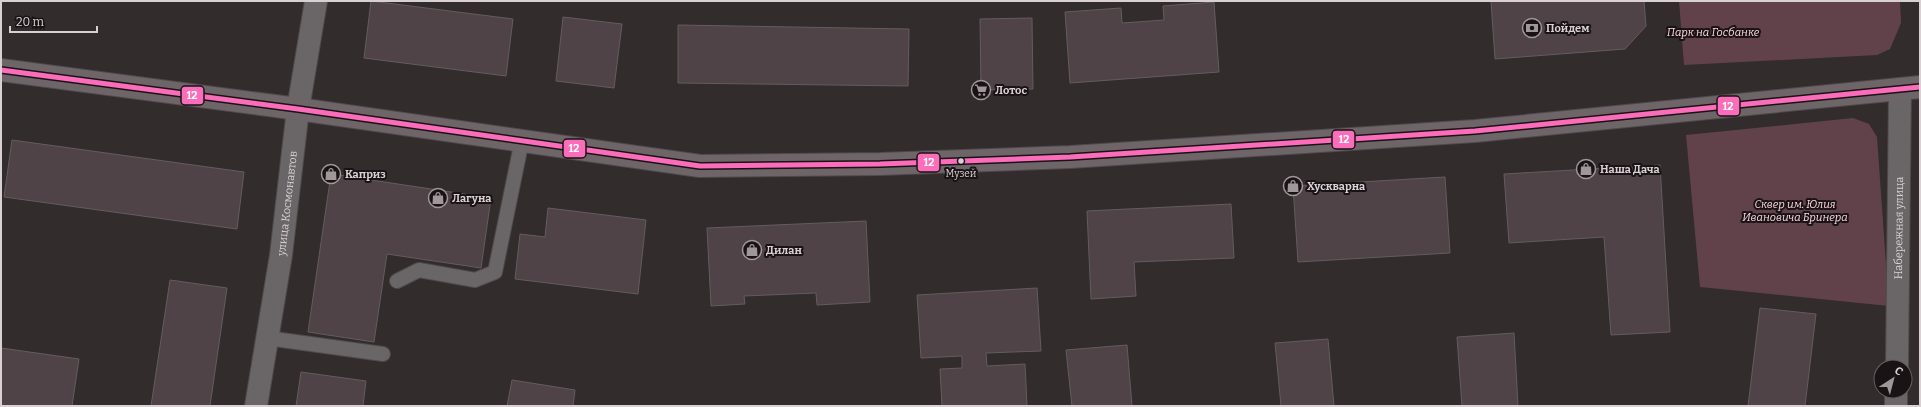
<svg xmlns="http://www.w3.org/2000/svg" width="1921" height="407" font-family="Bitter,serif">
	<rect width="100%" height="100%" fill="#322c2d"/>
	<g fill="#61414a">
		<polygon points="1679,1 1900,1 1901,23 1890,49 1877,55 1684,65"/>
		<polygon points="1853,118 1869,124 1877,137 1889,306 1700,287 1686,135"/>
	</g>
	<g fill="#504347" stroke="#625d5e">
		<polygon points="371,1 513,19 506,76 364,58"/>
		<polygon points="1491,1 1644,1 1646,26 1625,49 1495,59"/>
		<polygon points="1214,2 1219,72 1070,83 1065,12 1121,8 1122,23 1164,20 1163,6"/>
		<polygon points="563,17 622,24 614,88 556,81"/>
		<polygon points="1032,18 1033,89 981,90 980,19"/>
		<polygon points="678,25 909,29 908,86 678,83"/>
		<polygon points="12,140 244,172 237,229 4,197"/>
		<polygon points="1660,165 1670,332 1611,335 1604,237 1509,243 1504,174"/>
		<polygon points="331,174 491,198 481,268 387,254 374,342 308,332"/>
		<polygon points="1445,177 1450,253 1298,262 1293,186"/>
		<polygon points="1231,204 1234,258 1134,262 1136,296 1091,299 1087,211"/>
		<polygon points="548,208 646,220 638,294 515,279 520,234 545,237"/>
		<polygon points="866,221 870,302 817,305 816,293 744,296 745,304 711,306 707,228"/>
		<polygon points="170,280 227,288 210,406 151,406"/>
		<polygon points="1037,288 1041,351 986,353 987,366 1025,364 1027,406 942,406 940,369 962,368 962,356 921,358 917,295"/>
		<polygon points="1760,308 1816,314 1805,406 1748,406"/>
		<polygon points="1514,333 1518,406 1462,406 1457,337"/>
		<polygon points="1328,339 1334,406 1281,406 1275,343"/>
		<polygon points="1127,345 1132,406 1072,406 1066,350"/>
		<polygon points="1,348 79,359 72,406 1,406"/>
		<polygon points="301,372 366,381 363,406 296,406"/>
		<polygon points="512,380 575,390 573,406 507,406"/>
	</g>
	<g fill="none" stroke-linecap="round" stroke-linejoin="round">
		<defs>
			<g id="service">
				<polyline points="397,281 419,270 475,280 495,272 522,140"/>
				<polyline points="267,338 383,354"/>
			</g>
			<g id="minor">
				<path id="s1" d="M256,406L281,255L298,109L316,1"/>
			</g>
			<g id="secondary">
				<path id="s2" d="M1897,367L1900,89"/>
				<polyline points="1896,406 1896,391"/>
			</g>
			<polyline id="primary" points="1,70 298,109 700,166 880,164 1070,157 1475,131 1920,87"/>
		</defs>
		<use href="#service" stroke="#4f494b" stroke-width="16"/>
		<use href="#minor" stroke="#4f494b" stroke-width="24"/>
		<use href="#secondary" stroke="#4f494b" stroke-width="24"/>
		<use href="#primary" stroke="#4f494b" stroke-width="24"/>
		<use href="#service" stroke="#6a6566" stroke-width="14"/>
		<use href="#minor" stroke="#6a6566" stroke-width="22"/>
		<use href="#secondary" stroke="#6a6566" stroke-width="22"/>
		<use href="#primary" stroke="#6e6568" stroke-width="22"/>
		<defs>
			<polyline id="bus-1" points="1,70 298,109 700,166 880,164 1070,157 1475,131 1920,87"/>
		</defs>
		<use href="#bus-1" stroke="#191315" stroke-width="8"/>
		<use href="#bus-1" stroke="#fb6dba" stroke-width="5"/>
	</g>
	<defs>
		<symbol id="bank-ring" viewBox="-11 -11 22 22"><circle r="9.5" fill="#191315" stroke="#9f9799" stroke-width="1.5"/><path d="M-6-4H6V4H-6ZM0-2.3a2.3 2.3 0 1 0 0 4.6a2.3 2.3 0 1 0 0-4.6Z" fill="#9f9799"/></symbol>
		<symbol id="supermarket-ring" viewBox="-11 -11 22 22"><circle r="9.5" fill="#191315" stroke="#9f9799" stroke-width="1.5"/><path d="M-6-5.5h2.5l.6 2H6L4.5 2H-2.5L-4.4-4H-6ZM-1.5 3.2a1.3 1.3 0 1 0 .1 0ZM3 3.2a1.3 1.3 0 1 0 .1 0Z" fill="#9f9799"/></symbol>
		<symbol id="shop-ring" viewBox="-11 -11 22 22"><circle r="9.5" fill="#191315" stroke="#9f9799" stroke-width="1.5"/><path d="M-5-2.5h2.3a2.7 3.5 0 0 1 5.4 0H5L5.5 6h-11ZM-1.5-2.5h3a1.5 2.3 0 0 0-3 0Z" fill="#9f9799"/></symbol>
	</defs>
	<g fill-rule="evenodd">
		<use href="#bank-ring" x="1521" y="17" width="22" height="22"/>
		<use href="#supermarket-ring" x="970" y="79" width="22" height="22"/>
		<use href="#shop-ring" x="1575" y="158" width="22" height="22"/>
		<use href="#shop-ring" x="320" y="163" width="22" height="22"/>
		<use href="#shop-ring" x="1282" y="175" width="22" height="22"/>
		<use href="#shop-ring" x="427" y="187" width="22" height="22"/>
		<use href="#shop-ring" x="741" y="239" width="22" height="22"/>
	</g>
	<circle fill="#d9d0d3" stroke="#191315" stroke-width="1.5" cx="961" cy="161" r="3.5"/>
	<g text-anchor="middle" stroke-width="4" stroke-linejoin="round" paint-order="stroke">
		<g font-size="10" fill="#d9d0d3" stroke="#191315">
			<text x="961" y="177">Музей</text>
		</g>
		<g font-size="11" font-weight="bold" fill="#d9d0d3" stroke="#191315" text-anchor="start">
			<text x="1546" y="32">Пойдем</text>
			<text x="995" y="94">Лотос</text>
			<text x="1600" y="173">Наша Дача</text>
			<text x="345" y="178">Каприз</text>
			<text x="1307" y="190">Хускварна</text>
			<text x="452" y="202">Лагуна</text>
			<text x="766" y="254">Дилан</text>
		</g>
		<g font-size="11" font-style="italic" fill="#fdd8e3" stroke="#191315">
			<text x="1713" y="36">Парк на Госбанке</text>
			<text x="1795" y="208">Сквер им. Юлия<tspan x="1795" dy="13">Ивановича Бринера</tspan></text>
		</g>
		<g font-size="11" fill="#d9d0d3" stroke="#191315">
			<text dy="4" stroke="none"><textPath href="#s1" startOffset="205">улица Космонавтов</textPath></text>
			<text dy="4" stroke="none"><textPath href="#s2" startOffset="139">Набережная улица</textPath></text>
		</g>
	</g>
	<g stroke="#191315" stroke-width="1.5">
		<rect x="181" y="86" width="23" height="19" rx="4" fill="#fb6dba"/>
		<rect x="1717" y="96" width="23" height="20" rx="4" fill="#fb6dba"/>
		<rect x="1332" y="130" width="23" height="19" rx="4" fill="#fb6dba"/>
		<rect x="563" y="139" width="23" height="19" rx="4" fill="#fb6dba"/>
		<rect x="917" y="153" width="23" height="19" rx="4" fill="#fb6dba"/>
	</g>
	<g font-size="11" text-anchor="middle" font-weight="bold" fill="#fff">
		<text x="192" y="99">12</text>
		<text x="1728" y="110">12</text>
		<text x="1344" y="143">12</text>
		<text x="574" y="152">12</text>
		<text x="929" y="166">12</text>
	</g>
	<rect width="1921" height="407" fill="none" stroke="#d9d0d3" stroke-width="4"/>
	<g transform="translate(1893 379) rotate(36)"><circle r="19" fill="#191315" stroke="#665f61"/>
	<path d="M0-3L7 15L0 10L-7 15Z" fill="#9f9799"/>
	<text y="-6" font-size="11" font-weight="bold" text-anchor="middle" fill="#d9d0d3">С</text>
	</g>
	<path d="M10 26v6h87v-6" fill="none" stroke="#d9d0d3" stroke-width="2"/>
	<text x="16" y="26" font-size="12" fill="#d9d0d3" stroke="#191315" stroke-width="3" paint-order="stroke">20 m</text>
</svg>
